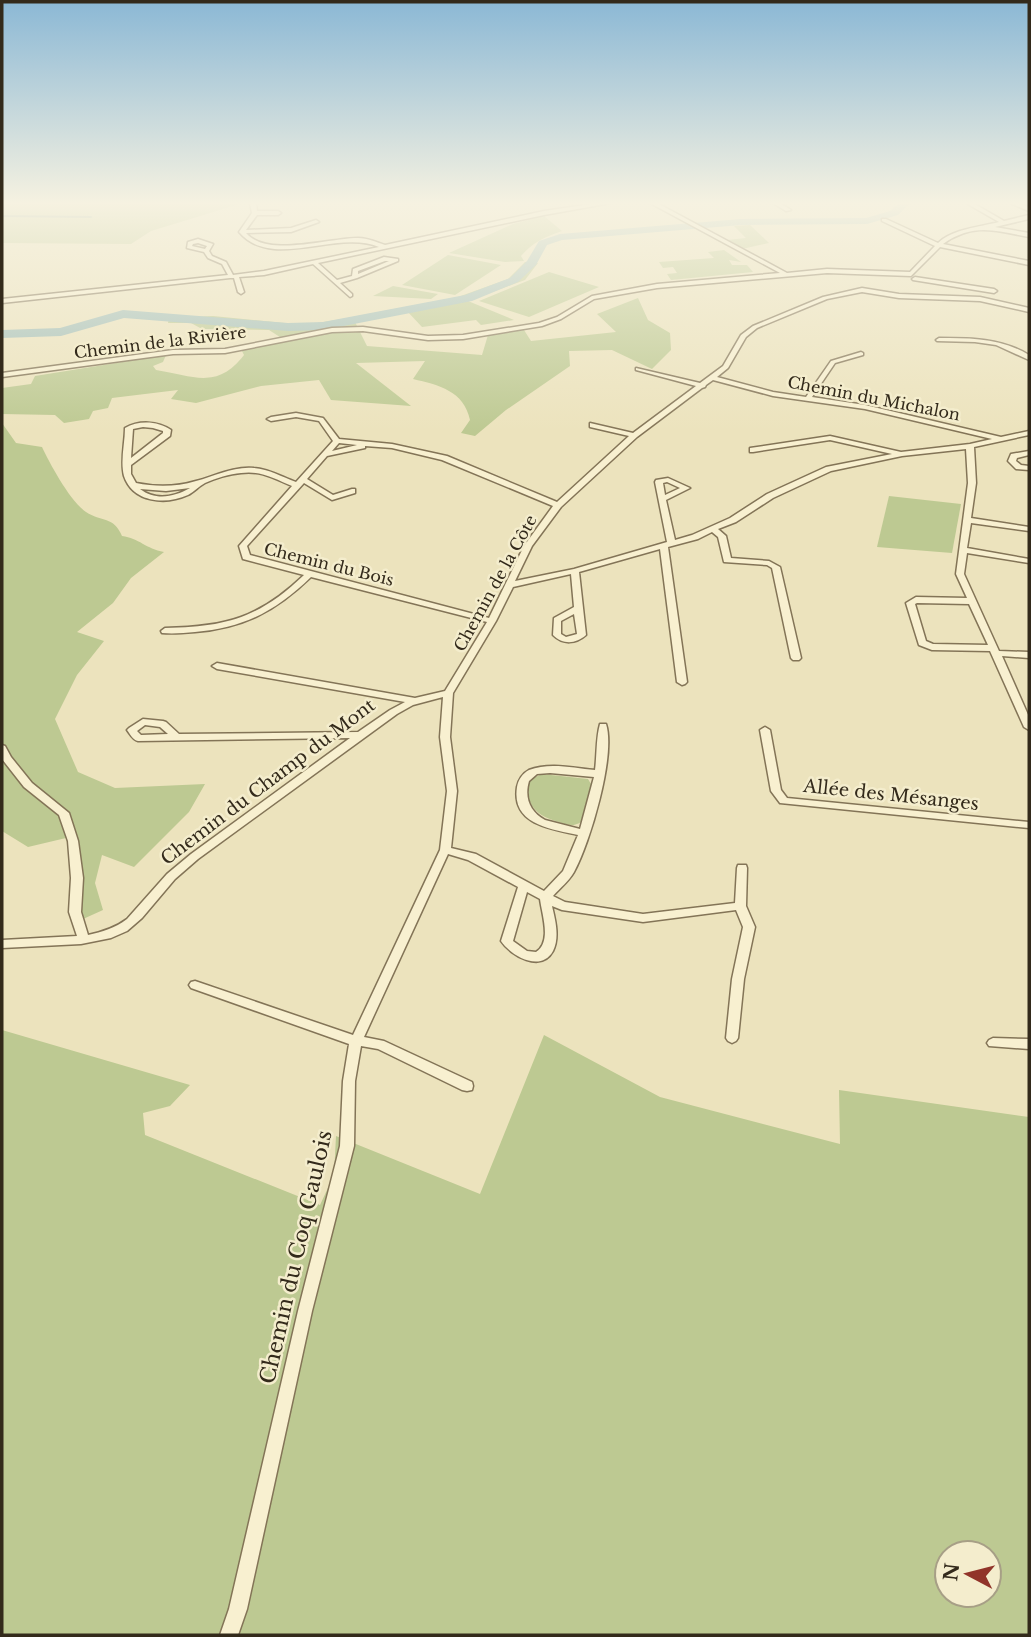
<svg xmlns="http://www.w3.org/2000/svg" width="1031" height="1637" font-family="'Libre Baskerville',serif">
	<rect width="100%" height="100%" fill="#ece3bd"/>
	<g fill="#bdc992" fill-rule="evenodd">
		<polygon points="2,203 243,203 151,231 131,244 2,243"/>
		<path d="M544,216L562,231C545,237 533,242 521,256L524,261L505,262L449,253L513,224Z"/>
		<polygon points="750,225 769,243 742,249 727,240 746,238 734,226"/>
		<polygon points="724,250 741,262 729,260 732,265 747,265 753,272 671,280 667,274 677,273 673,267 663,268 659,262 714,258 708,252"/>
		<polygon points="448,255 501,265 455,295 402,285"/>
		<path d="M525,262L538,263L525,280L468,301L514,320L481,325L476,320L422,327L407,311L355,322L367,346L482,355L488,335L524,330L531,341L616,332L597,314L638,298L648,320L670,333L671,350L652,369L612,350L569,351L570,366L506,410L475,436L461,433L470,420C464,391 439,385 413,379L425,361L356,363L411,406L331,400L319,380L261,386L196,403L171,399L178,390L112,398L108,408L93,411L89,419L64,423L55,415L2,414V388L31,384L35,376L166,355L163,362L153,366L156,370C194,376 217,390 244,355L241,349L283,339L269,330L202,329L191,323H168L169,318L213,316L305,325L342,319L458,297L508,279Z"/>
		<polygon points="549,272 599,287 529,317 479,301"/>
		<polygon points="393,286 438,294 431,299 373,296"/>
		<path d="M2,423L16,443L42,447C50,464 70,501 86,512C101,522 114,516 122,536C139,538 146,549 164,552L131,578L113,603L77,632L104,641L77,675L55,719L78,772L115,788L205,784L189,812L134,867L102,855L95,883L103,910L72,924L73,868L66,838L28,847L2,831Z"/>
		<polygon points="889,496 961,504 952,553 877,547"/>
		<path d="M542,774L588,779L591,784L581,822C573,827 568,825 559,822C537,816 524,805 529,780Z"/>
		<path d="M2,1030L190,1085L170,1106L143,1113L145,1135L320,1205L334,1175L336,1136L480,1194L544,1035L660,1097L840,1144L839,1090L1029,1117V1635H2ZM947,1553H989V1595H947Z"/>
	</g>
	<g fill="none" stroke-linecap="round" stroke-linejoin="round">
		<polyline stroke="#698b86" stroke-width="2" points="2,216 91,217"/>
		<polygon fill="#a1beb8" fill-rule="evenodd" points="899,203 910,203 898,215 867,224 741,225 562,240 547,245 536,265 518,282 472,301 323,330 288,331 124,318 61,336 2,338 2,330 60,328 123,310 288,323 323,322 465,295 510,278 527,261 539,241 560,234 741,219 866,218 890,211"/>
		<defs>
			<g id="minor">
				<path d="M250,203H256L257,211H278L281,213L278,215H257L246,230L291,228L316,220L319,222L291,232L246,233C268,258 328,238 358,238C368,238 376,242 385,245L544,211L598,203H611L544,215L318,263L337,280L352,276L353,269L384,257L398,259V261L357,278L340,283L352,294V296L350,297L313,264L264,275L239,277L244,292L241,294L238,292L234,278H230L2,303V299L228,275L222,264L208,258L204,252L187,248L188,242L198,239L213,244L209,251L212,256L226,262L233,275L264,271L379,247C337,229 272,271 239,232L252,213ZM198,243L207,246L205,249L192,246L193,244ZM385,261H389L358,274V271Z"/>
				<path d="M650,203H657L787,273L827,269L910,272L935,246L882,221V219H886L938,243C953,229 979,227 999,222L966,203H973L1004,221L1029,215V219L995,227L1029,233V237C996,231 974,222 943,244L1029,261V265L940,247L911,276L827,273L657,288L594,299L561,319L542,326L463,339L428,340L363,331L332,332L225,353L173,354L2,377V373L173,350L225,349L332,328L363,327L428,336L463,335L539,323L557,317L592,296L657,284L780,273Z"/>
				<polygon points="773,203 780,203 791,210 786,211"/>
				<polygon points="1010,203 1018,203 1029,207 1029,211"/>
				<polygon points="915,277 994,289 997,291 994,293 913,280 912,279"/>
				<path d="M862,288L899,294L980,297L1029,308V312L980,301L899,298L862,292L827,299L757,328L746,337L728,368L717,377L773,392L806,397L831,361L861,352L863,353V355L835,363L812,397L865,405L1001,437L1029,431V435L974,447L976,483L971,518L1029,527V531L971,523L967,548L1029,559V563L967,553L964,574L999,651L1029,652V658L1002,656L1029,717V730L1024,727L990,651L932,650L919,645L906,603L916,597L967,598L956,574L968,483L966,449L902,456L831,471L773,498L736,522L718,529L726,536L731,558L769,561L780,567L801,658L799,660H793L791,658L772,568L767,565L724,562L718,537L712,532L698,539L668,547L687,682L685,684L682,685L677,682L660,549L579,572L586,635C576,644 563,645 553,635L554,618L574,607L571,574L513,587L496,621L453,693L450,737L457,791L451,848L476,854L544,891L563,871L578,835C552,829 511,825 517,787C518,780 523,773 529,770C549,762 574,768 595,770C597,755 596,738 600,724H606C616,755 590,843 574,872C569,881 560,888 553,896L565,902L643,914L735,903L737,868L738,865H746L747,868L746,906L755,927L744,979L738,1038L736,1041L732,1043L728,1041L726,1038L732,979L743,927L736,910L643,922L562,910L552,906C555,919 560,937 553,951C541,973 511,956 501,941L518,887L468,860L448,854L364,1037L384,1041L472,1082L473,1086L472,1090L467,1091L462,1090L378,1049L361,1046L355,1081L354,1146L312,1311L247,1609L238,1635H220L229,1609L298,1311L340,1146L343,1081L349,1044L191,988L189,985L191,982L195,981L353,1035L440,850L447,791L440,737L443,697L413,705L397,714L198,859L175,879L142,918L127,931L111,938L81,944L2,948V940L77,936L69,912L71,878L68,841L59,815L24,787L2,759V745L5,746L11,757L32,783L69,813L78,841L83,878L81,912L88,935C102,932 115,928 127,919L167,874L191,854L350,738L138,741C133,740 130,734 127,730L129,728L143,719L163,721L166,722L179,734L358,732L390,710L405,702L217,669L212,666L217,663L415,698L445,691L487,622L311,577C276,611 244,628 195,632C184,633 173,634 162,633L161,631L165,628C226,627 259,618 304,575L243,559L239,546L292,486C275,479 261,470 241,473C230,474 216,478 205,483C199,486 194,492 188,495C166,505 133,503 124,476C120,461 125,443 125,428C139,420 158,421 171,430L170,436L131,465V474L136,483C156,487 176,487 196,481C215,476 234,466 254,468C269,469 282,477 296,482L333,441L319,421L296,417L271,421L267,419L271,417L296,413L323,418L339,439L392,444L447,456L557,502L629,436L590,427V423L633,433L696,386L636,370V368L700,383L723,366L741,335L753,326L823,297ZM713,380L773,396L865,409L992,439L970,444L901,452L830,436L750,448V452H753L830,440L892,454L826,467L767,494L730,518L692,535L675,540L666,500L690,488L668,478L656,480L655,482L667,542L574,569L515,581L532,546L561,507L637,437L702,388L705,387L706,385ZM143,427L153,428L163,431V433L131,458L133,429ZM339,443L357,445L332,451ZM365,446L392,448L442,460L553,506L524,546L489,618L250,555L247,546L304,483L332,500L355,493V489H352L333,495L307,479L327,456L365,448ZM667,482L680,488L665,495L663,483ZM190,488C174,497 156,501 140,489L166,491ZM917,603L969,604L988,645L933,644L926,641L915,604ZM574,614L577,634L566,637L561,634V621ZM145,725L160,727L168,734L141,735L137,731ZM550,773L594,777L580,829L545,820C530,812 524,798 529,781L537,774ZM527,892L540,899C542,915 552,942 536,952L527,951L513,941Z"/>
				<path d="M939,338C971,338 1001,338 1029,355V360L996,345L975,342L937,341L936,340Z"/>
				<polygon points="1029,451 1029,455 1017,458 1016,461 1021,465 1029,466 1029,470 1016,469 1008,461 1011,454"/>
				<polygon points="765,727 770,730 781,790 787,798 1029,822 1029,828 780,803 771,791 760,730"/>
				<polygon points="993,1038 1029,1039 1029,1049 989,1046 987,1043 989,1040"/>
			</g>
		</defs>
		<use href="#minor" stroke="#837457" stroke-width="3"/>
		<use href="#minor" fill="#f8f0d0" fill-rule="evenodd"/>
	</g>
	<linearGradient id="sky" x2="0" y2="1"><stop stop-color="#8bb8d5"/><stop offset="0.47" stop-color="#f6f2e1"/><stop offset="1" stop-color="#f6f2e1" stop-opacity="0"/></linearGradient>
	<rect width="1031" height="432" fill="url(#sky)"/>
	<g text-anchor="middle" stroke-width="5" stroke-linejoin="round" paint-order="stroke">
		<g font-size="16" fill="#332a1b" stroke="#f4edcd">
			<text transform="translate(160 342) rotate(-7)" y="6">Chemin de la Rivière</text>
			<text transform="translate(874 398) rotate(11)" y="6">Chemin du Michalon</text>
			<text transform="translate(329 564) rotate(14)" y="6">Chemin du Bois</text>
			<text transform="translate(495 583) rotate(-61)" y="6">Chemin de la Côte</text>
		</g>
		<g font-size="18" fill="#332a1b" stroke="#f4edcd">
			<text transform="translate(268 782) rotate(-37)" y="6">Chemin du Champ du Mont</text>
			<text transform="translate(891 795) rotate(6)" y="6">Allée des Mésanges</text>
		</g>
		<g font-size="21" fill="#332a1b" stroke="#f4edcd">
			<text transform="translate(296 1257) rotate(-77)" y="7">Chemin du Coq Gaulois</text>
		</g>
	</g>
	<rect width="1031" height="1637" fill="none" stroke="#332a1b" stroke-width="7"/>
	<g transform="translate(968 1574) rotate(277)"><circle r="33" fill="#f4edcd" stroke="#a79f86" stroke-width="2"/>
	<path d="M0-5L12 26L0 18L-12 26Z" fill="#913429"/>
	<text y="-10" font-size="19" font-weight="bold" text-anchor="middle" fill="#332a1b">N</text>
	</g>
</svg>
